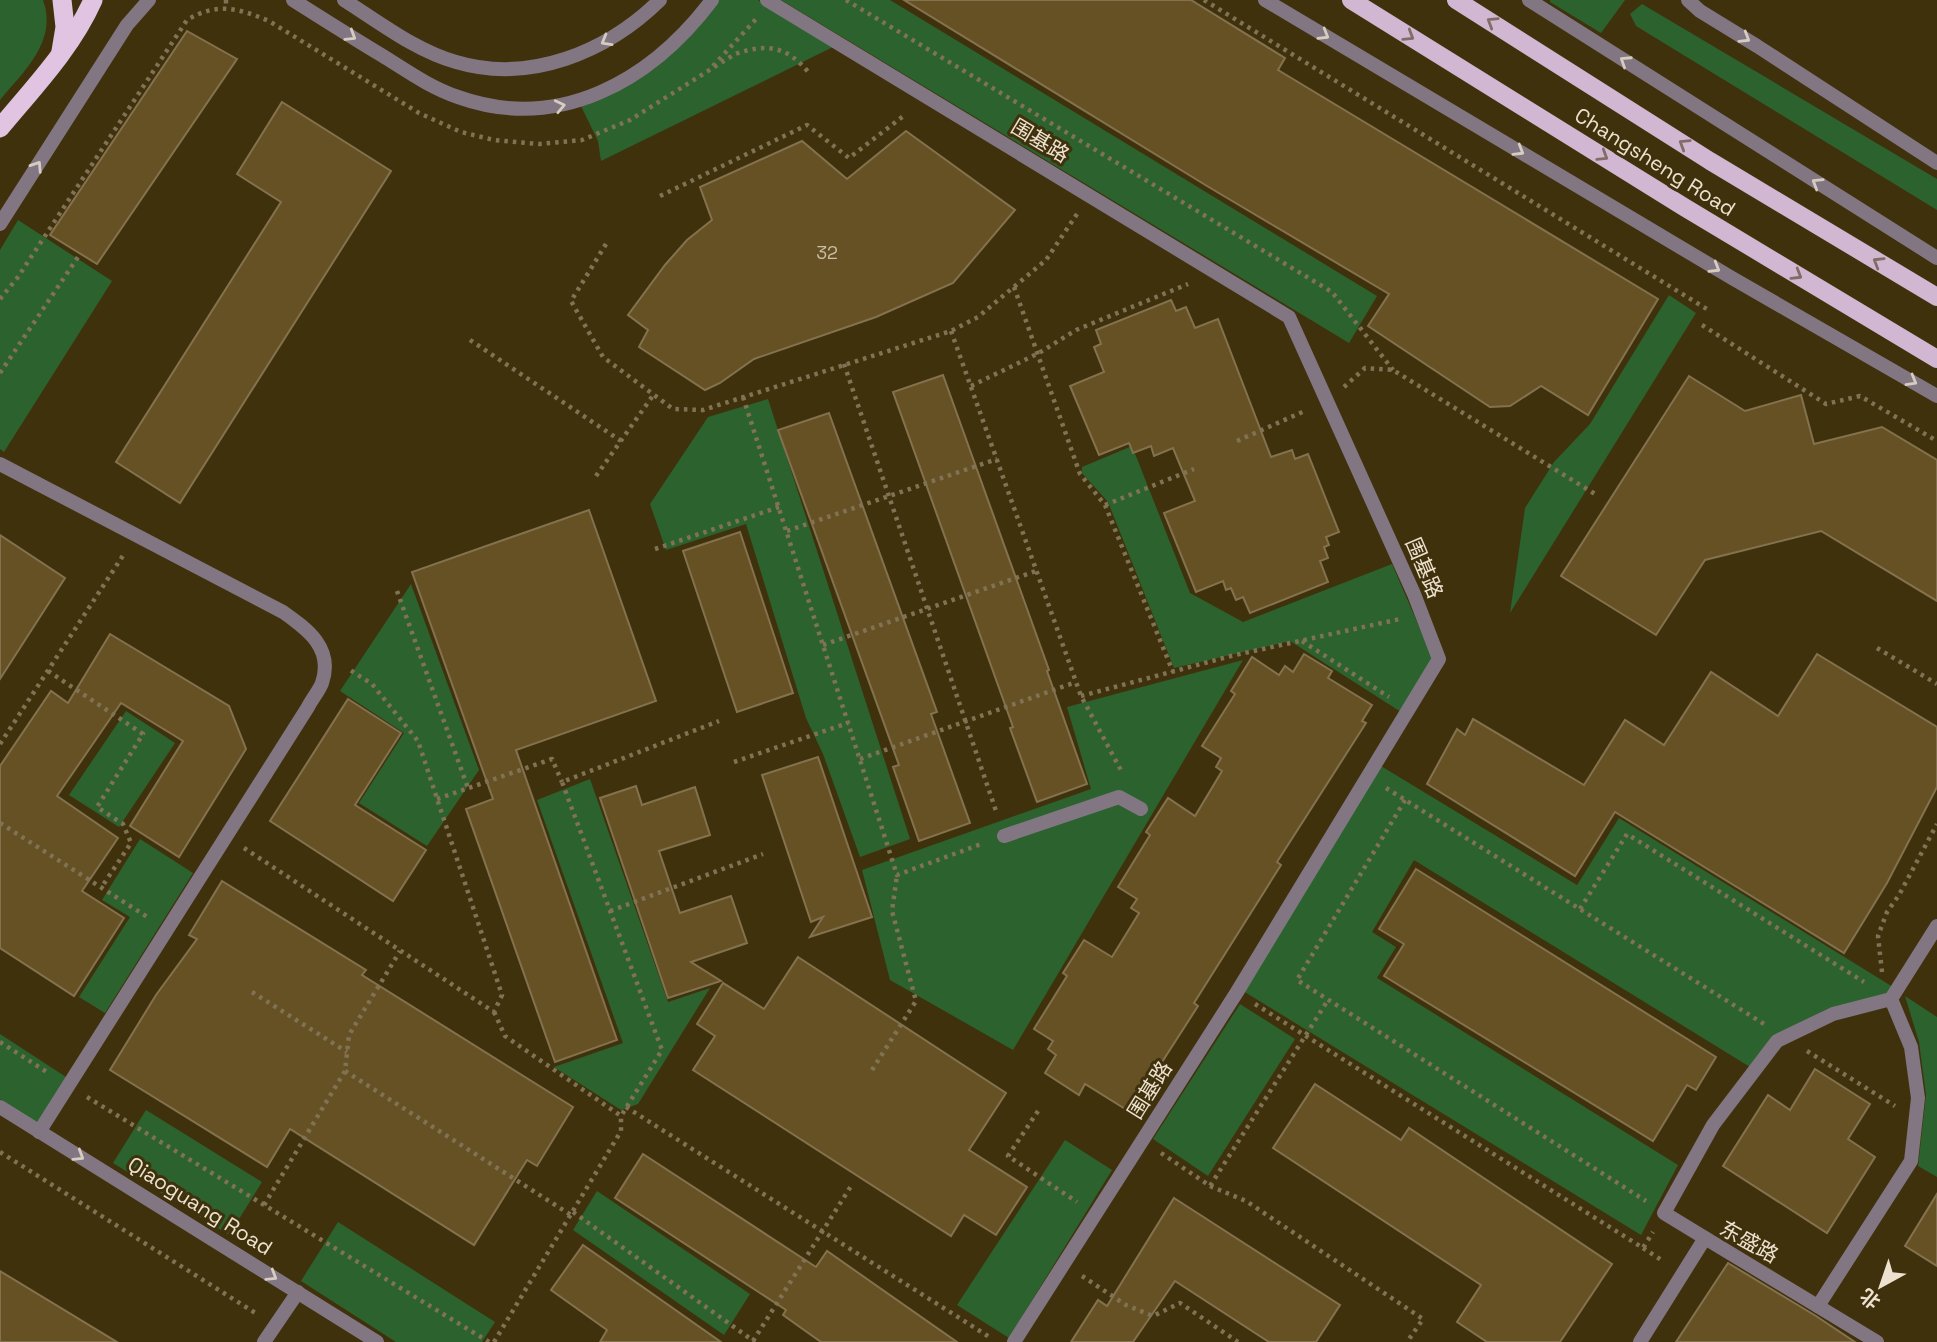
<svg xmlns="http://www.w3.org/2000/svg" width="1937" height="1342" font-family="'Space Grotesk','Noto Sans SC',sans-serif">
	<rect width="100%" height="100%" fill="#40310d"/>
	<g fill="#2b622e">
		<path d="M0,0H43C58,41 24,71 0,100Z"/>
		<path d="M718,0H758L833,47L601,161L598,141L580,104C645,79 677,58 718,0Z"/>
		<polygon points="781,0 890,0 1377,296 1349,343"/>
		<polygon points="1550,0 1625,0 1601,33 1550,2"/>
		<polygon points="1642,4 1937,179 1937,210 1636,26 1630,14"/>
		<polygon points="18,220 112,281 4,452 0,449 0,250"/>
		<polygon points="1669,295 1696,313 1510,613 1525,508 1554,462 1590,424"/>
		<polygon points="768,399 910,839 860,857 823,754 806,718 746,524 666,550 650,504 708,417"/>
		<polygon points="1132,446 1190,593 1243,622 1392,564 1433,659 1401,712 1290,641 1174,668 1108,502 1082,473 1082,467"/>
		<polygon points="411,584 479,770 427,846 359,803 404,733 340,691"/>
		<polygon points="1243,660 1013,1050 890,980 862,870 1091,789 1067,707"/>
		<polygon points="126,711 175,743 119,827 69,795"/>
		<polygon points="1381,766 1577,885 1619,818 1893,987 1889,995 1827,1009 1772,1037 1750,1067 1414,860 1372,932 1396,947 1377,978 1678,1165 1641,1235 1243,991"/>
		<polygon points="590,779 668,1002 710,988 638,1104 621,1110 554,1067 623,1043 537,800"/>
		<polygon points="140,839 193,873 105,1013 79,997 130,917 102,900"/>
		<polygon points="1905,996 1937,1017 1937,1177 1918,1166 1926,1095 1919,1042"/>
		<polygon points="1240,1004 1295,1039 1208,1176 1153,1139"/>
		<polygon points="0,1034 66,1077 38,1124 0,1099"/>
		<polygon points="146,1110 262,1182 229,1235 113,1163"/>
		<polygon points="1065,1140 1112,1170 1009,1338 957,1305"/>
		<polygon points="597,1191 750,1294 724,1335 573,1230"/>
		<polygon points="338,1222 495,1322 482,1342 396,1342 301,1281"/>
	</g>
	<g fill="#665125" stroke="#84724f" stroke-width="2">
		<polygon points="904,0 1191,0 1285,58 1278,70 1658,299 1588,415 1541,386 1510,406 1490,407 1368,326 1389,294 1207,186"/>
		<polygon points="187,31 237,59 97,264 50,235"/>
		<polygon points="282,102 391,171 180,503 116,462 281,202 237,174"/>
		<polygon points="906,131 1015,210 953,283 876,317 754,359 720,383 705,390 639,347 648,330 628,315 665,265 687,240 712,220 700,187 802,141 847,179"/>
		<polygon points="1171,300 1176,311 1186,307 1195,328 1218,319 1271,457 1292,450 1295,459 1308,454 1339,532 1326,537 1329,545 1324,547 1328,558 1320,561 1328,582 1250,613 1243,597 1236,600 1231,588 1226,590 1223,581 1196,592 1164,513 1195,501 1173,448 1154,456 1151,446 1133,453 1129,443 1099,455 1070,386 1104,372 1094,347 1101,344 1096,330"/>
		<polygon points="943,375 1049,670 1047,671 1087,784 1037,802 1010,728 1013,727 893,392"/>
		<polygon points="1689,376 1745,411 1801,395 1814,444 1882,427 1937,460 1937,601 1821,531 1705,560 1656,635 1561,576"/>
		<polygon points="829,413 937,712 931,714 970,823 919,841 893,767 899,765 778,430"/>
		<polygon points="589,510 656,701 516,750 617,1040 555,1062 466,809 493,799 412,572"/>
		<polygon points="740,532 793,693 737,712 683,551"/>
		<polygon points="0,535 65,578 0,679"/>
		<polygon points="110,634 229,706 246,749 179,857 130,826 183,741 121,703 57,796 118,838 82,891 124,918 74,996 0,948 0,766 51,691 68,703"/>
		<polygon points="1304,654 1332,671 1328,678 1372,705 1362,721 1366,723 1277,862 1281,865 1194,1003 1198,1006 1130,1112 1085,1084 1079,1095 1045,1073 1056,1055 1048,1049 1053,1041 1034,1029 1067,976 1063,973 1084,940 1112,957 1139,913 1131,908 1137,899 1118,887 1150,835 1146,832 1168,798 1195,816 1222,771 1216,767 1221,758 1202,746 1235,694 1231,691 1252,657 1279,675 1285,666 1293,672"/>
		<polygon points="1817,654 1937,727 1937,787 1887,883 1844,953 1615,812 1575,876 1427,784 1457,729 1465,735 1473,719 1584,785 1625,720 1664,745 1711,672 1778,716"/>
		<polygon points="348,699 401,733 355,805 426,850 393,901 270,821"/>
		<polygon points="818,757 872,917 810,937 823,917 811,922 762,775"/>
		<polygon points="636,786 642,805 695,787 710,835 659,851 680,913 731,896 747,943 691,962 721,981 668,998 600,798"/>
		<polygon points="1416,869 1716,1057 1696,1090 1687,1085 1653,1141 1384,976 1404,944 1379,929"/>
		<polygon points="222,881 366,970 362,975 573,1107 537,1166 527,1160 474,1245 290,1129 267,1167 110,1070 156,995 197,939 189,935"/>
		<polygon points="798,957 1006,1093 969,1150 1027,1187 996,1235 964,1215 951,1236 693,1070 715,1036 697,1024 723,983 764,1009"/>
		<polygon points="1815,1069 1870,1104 1848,1139 1875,1157 1827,1233 1723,1166 1768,1095 1790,1110"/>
		<polygon points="1315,1084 1401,1140 1409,1128 1612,1264 1560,1342 1487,1342 1457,1322 1481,1285 1273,1148"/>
		<polygon points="643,1154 816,1267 827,1251 957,1342 821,1342 783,1315 786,1310 615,1198"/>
		<polygon points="1937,1194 1937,1266 1905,1246"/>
		<polygon points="1174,1198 1340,1305 1316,1342 1269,1342 1175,1281 1133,1342 1071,1342 1098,1300 1107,1306"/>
		<polygon points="583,1245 721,1342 600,1342 607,1330 551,1290"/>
		<polygon points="1728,1263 1816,1316 1855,1342 1676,1342"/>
		<polygon points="0,1271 117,1342 0,1342"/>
	</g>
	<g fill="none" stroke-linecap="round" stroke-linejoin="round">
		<g stroke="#807355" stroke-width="4.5" stroke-dasharray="3.5 5" stroke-linecap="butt">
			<polyline points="226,0 226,8"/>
			<polyline points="846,0 1332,292 1393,370"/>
			<polyline points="1204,0 1710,311"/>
			<polyline points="713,66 757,18"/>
			<polyline points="660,196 807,125 849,158 906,114"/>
			<polyline points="606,244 571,301 603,357 673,409 703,410 951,331 978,317 1046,260 1077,214"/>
			<polyline points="1014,287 1080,474 1105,505 1173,672"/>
			<path d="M0,299L18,277L187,20C217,2 238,8 269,21L419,113L461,132L494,140L539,144L582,140L630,120L735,54C767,43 787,46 809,73"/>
			<polyline points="1702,325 1826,404 1860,396 1937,441"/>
			<polyline points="951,331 1081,696 1123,774"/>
			<polyline points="470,340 621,441"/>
			<polyline points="844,364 997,814"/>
			<polyline points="0,373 80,254"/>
			<polyline points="971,386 1039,353 1076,330 1188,284"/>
			<polyline points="1344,387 1365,368 1393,370 1595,494"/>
			<polyline points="743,397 897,875 984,843"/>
			<polyline points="1237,441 1307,410"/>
			<polyline points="596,476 654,394"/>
			<polyline points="1105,505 1194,469"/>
			<polyline points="787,531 997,459"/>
			<polyline points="655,549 779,507"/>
			<polyline points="397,591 468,788"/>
			<polyline points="1302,641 1389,697"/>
			<polyline points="823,645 1036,571"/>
			<polyline points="1877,648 1937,684"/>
			<polyline points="48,671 143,734 97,807 123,824 131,843 101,888"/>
			<polyline points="1081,696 1231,656 1400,619"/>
			<polyline points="0,744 124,554"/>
			<polyline points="860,759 1076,682"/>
			<polyline points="734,762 848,723"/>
			<polyline points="1386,788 1764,1024"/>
			<polyline points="437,799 552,759 562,782"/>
			<polyline points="1405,800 1297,980 1646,1201"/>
			<polyline points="0,823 149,918"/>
			<polyline points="244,848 494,1012 502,995 418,741 372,684 347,668"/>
			<polyline points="1580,909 1627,834 1864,982"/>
			<polyline points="610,911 763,854"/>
			<polyline points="1882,972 1878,936 1887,912 1899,895 1937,824"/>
			<polyline points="252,992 347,1052"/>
			<polyline points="1255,1004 1643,1248 1653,1232"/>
			<polyline points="494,1012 505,1036 621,1116 662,1050 562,782 719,721"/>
			<polyline points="0,1042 50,1074"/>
			<polyline points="1807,1051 1895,1106"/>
			<polyline points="872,1070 916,1001 892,911 897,875"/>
			<polyline points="345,1071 571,1215"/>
			<polyline points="87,1097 489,1342"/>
			<polyline points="626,1107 991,1338"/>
			<polyline points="1038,1111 1008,1156 1077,1202"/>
			<polyline points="0,1152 257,1314"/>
			<polyline points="1161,1153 1210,1186 1328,1000"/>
			<polyline points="1210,1186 1246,1201 1423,1319 1407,1342"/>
			<polyline points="264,1205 345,1071 349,1035 400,951"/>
			<polyline points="573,1212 755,1342"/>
			<polyline points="1643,1248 1663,1261"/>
			<polyline points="1082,1276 1126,1305 1153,1316 1180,1303 1238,1342"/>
			<polyline points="753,1341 853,1183"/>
			<polyline points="494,1342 621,1131 621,1116"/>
		</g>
		<g stroke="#827683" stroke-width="14">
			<path d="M344,0C379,22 416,51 456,62C530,84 607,52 660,0"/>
			<polyline points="1688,0 1700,11 1757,46 1937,163"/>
			<path d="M0,464L283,612C307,629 334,648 322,683C319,691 312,699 308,707L39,1132"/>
			<polyline points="1004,836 1119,797 1141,809"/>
			<polyline points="1705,1238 1664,1213 1713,1125 1777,1041 1833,1014 1891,999 1937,926"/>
			<polyline points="1818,1306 1911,1161 1918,1098 1911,1047 1891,999"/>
			<polyline points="264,1342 298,1292"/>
			<polyline points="1640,1342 1705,1238 1877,1342"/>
		</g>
		<polyline stroke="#827683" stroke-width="14" points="767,0 1289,317 1414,594 1439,659 1237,992 1014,1342"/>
		<g stroke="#827683" stroke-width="14">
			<path d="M293,0C323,19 353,38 383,56C407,71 431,88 458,97C559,133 651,81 712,0"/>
			<polyline points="1265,0 1732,278 1937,396"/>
			<polyline points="1529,0 1937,258"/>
			<polyline points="0,224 127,25 149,0"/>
			<polyline points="0,1107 377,1342"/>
		</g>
		<g stroke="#d1b7d2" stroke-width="18">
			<polyline points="1351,0 1684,207 1937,359"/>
			<polyline points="1456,0 1710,161 1937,297"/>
		</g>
		<g stroke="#e0c4e2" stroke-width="19">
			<polyline points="61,51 65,27 62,0"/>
			<path d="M0,128C34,87 71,49 93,0"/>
		</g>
	</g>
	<defs><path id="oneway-chevron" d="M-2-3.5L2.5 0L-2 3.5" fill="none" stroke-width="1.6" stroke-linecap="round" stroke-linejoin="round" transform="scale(1.75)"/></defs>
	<g stroke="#816d66">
		<use href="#oneway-chevron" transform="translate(1492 22) rotate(-148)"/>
		<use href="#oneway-chevron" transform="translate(1409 36) rotate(32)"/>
		<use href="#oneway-chevron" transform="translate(1684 144) rotate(-148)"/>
		<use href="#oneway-chevron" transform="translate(1603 156) rotate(32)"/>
		<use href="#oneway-chevron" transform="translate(1878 262) rotate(-149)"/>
		<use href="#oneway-chevron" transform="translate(1797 275) rotate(31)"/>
	</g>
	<g stroke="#d7ccc0">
		<use href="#oneway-chevron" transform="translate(1324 35) rotate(31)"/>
		<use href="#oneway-chevron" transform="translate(351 36) rotate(32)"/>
		<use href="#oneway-chevron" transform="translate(1745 38) rotate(31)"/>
		<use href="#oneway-chevron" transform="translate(606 41) rotate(150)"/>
		<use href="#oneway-chevron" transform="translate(1625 61) rotate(-147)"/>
		<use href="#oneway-chevron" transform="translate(560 106) rotate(-12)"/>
		<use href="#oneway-chevron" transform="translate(1519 151) rotate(31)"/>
		<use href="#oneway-chevron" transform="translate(37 166) rotate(-57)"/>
		<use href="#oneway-chevron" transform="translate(1817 183) rotate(-148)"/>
		<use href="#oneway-chevron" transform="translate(1715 268) rotate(31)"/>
		<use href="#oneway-chevron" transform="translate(1912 381) rotate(30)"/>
		<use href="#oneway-chevron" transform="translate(79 1156) rotate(32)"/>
		<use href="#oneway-chevron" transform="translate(272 1276) rotate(32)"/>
	</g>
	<g text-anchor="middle" stroke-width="6" stroke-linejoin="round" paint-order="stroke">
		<g font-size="18" fill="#cabea4">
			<text x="827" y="259">32</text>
		</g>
		<g font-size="21" fill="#ece2cf" stroke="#40310d">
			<text transform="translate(1040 141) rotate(31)" y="7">围基路</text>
			<text transform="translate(1655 162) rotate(32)" y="7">Changsheng Road</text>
			<text transform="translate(1424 568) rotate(67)" y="7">围基路</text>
			<text transform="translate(1150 1090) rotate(-58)" y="7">围基路</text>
			<text transform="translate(200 1206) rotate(32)" y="7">Qiaoguang Road</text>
			<text transform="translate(1749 1242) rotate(29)" y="7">东盛路</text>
		</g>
	</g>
	<g transform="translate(1881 1286) rotate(220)" stroke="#40310d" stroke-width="5" paint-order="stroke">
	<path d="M0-5L12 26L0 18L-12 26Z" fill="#ece2cf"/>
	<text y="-10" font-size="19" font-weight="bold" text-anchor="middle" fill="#ece2cf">北</text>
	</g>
</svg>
